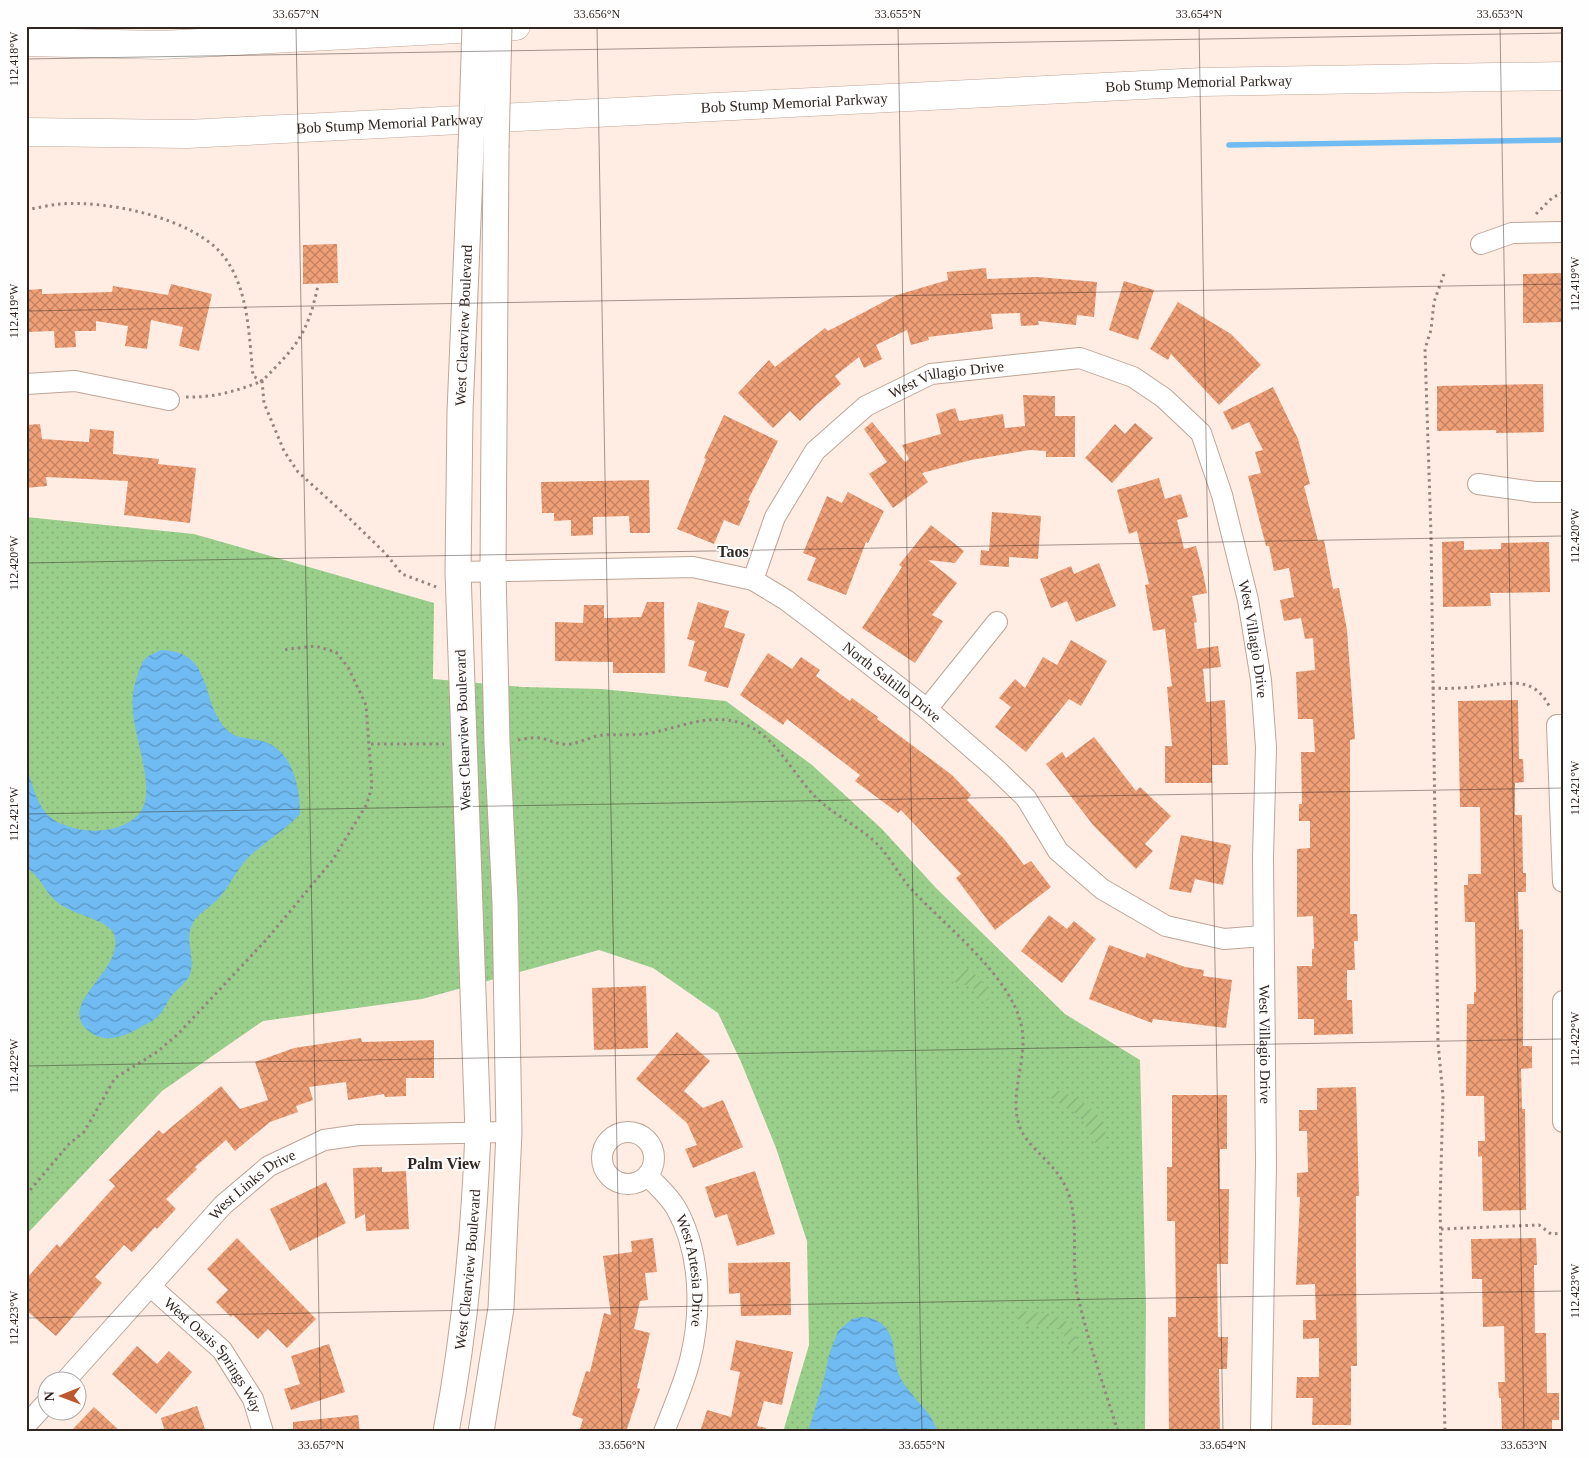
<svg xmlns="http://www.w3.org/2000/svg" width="1589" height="1458" font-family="Georgia,serif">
	<defs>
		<pattern id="grass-dots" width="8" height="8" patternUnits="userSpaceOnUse" patternTransform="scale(1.25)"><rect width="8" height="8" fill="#9ace8b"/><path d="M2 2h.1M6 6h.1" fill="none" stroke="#85b178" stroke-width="1.8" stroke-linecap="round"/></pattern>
		<pattern id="garden-furrows" width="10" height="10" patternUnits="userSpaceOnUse" patternTransform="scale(1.25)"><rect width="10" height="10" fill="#9ace8b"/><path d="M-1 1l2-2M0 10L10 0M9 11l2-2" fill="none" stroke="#85b178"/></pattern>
		<pattern id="water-waves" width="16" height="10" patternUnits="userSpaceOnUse" patternTransform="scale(1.25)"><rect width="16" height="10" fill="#6fbbf2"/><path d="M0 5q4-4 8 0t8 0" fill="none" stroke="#5c98c4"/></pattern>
		<pattern id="building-cross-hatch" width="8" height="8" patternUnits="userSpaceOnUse" patternTransform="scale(1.25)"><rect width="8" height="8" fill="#efa077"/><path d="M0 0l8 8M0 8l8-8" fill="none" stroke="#c28261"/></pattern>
	</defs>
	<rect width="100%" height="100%" fill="#ffede4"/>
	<polygon fill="url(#grass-dots)" points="26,517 194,534 434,603 433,679 523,687 601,689 726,701 812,765 882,829 936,888 1065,1014 1140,1060 1146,1306 1145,1432 783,1432 809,1345 807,1241 776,1148 741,1062 718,1013 653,968 599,950 422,999 263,1021 162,1091 26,1235"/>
	<g fill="url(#garden-furrows)">
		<path d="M966,968C976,972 990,989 989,999L983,1002L972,987L951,981L952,973Z"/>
		<path d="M1052,1089C1075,1094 1114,1116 1104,1144L1097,1146L1083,1121L1074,1112L1048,1096V1091Z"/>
		<path d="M1024,1311C1045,1314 1066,1311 1075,1334C1077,1341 1080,1346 1079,1353L1073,1354C1069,1348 1067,1339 1062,1332C1054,1321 1033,1327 1020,1323L1016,1315Z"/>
	</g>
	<g fill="url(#water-waves)">
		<path d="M161,650C214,651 200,701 226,729C235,739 250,738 262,741C292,749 300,786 300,814C284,832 263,842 246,860C235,872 229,888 217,900C208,909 196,914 191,927C186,942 194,956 191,971C188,984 176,988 170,998C160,1016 159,1018 139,1028C126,1036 107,1043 93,1034C49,1006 127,971 114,934C108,919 69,914 56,901C44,891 41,876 26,868V763C30,778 35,799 45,812C65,836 123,838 141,811C156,789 134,737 133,711C132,699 133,688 137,677C139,670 142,661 147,657C151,654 157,652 161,650Z"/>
		<path d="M862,1317C872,1317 880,1321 886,1328C897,1342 892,1361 900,1377C909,1396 932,1410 937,1432H808L824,1379L829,1355L838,1331L852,1319Z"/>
	</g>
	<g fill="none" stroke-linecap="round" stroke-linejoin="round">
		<polyline stroke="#6fbbf2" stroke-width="5.5" points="1229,145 1563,140"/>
	</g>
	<g fill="url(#building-cross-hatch)">
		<polygon points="337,244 338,283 303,284 303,245"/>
		<polygon points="986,268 987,279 1037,277 1097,282 1094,317 1077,315 1076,325 1038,321 1039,325 1021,326 1020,313 991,314 993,329 928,337 929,340 911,345 907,330 876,345 882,359 864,368 859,357 835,376 841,384 817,404 800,421 790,411 773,428 738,393 769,360 775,367 825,328 828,331 897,295 948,280 947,272"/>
		<polygon points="1563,273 1563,322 1523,323 1523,274"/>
		<polygon points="1124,281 1154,290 1138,340 1109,330"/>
		<polygon points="171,284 212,294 199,351 179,346 183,327 151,320 147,349 125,346 128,326 96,321 96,331 75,331 76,347 55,348 54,331 26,332 26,290 42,289 42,294 112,292 113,286 168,295"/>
		<polygon points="1178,302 1231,334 1261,365 1219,405 1171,354 1168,360 1150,349"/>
		<polygon points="1543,384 1544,432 1496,433 1496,430 1437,431 1437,386"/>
		<polygon points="1273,387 1298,439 1310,484 1304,486 1318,541 1324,540 1333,589 1339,588 1347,630 1355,739 1350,740 1350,914 1357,914 1358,941 1354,941 1355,970 1347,970 1347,1000 1352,1000 1353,1034 1314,1035 1314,1019 1298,1019 1297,966 1312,966 1312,949 1314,949 1313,916 1297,917 1297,849 1310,848 1310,821 1299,821 1299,804 1302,804 1301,752 1315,752 1313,719 1298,719 1296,672 1315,670 1313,638 1305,639 1301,618 1284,621 1280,600 1294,597 1289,568 1274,571 1269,546 1266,546 1248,476 1261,473 1255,452 1263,450 1249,422 1232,430 1223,412"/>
		<polygon points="1023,395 1055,396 1055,416 1075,416 1075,457 1046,457 1046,451 1030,450 971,460 922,473 928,482 893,508 869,474 887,462 864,429 872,422 905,462 909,459 902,445 941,434 936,414 955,408 959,421 1003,414 1005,428 1025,426"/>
		<polygon points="724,415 778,441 748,500 750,501 739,526 724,520 714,544 677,529 706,459 704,458"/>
		<polygon points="1135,423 1153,438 1112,483 1085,458 1115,424 1125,434"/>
		<polygon points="40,424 42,439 89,442 90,429 114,431 113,454 159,459 158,464 196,468 190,523 124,515 128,481 46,477 47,486 26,488 26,425"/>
		<polygon points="1159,478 1165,499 1181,494 1188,517 1177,520 1184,549 1196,546 1203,573 1207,593 1192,596 1197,622 1194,623 1197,649 1218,646 1221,667 1203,669 1206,702 1225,700 1228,765 1212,765 1212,783 1165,783 1165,746 1172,746 1167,687 1172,686 1165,629 1153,631 1145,585 1149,584 1137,531 1129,534 1117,490"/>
		<polygon points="649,480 650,533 630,533 629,516 593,517 593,535 571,536 571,520 554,521 554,513 542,513 541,482"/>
		<polygon points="848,492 884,511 868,543 866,542 846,595 807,580 816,558 803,553 827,496 842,503"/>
		<polygon points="992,512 1041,516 1038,559 1009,557 1009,567 980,565 981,550 989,551"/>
		<polygon points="931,525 964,551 955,563 928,560 957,583 932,615 943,621 915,663 862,628 902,567 899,565"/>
		<polygon points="1464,541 1464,550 1501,549 1501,543 1549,542 1550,592 1490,593 1491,606 1443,607 1442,542"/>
		<polygon points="1099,563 1116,606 1076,622 1067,601 1051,608 1040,579 1071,566 1074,574"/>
		<polygon points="647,602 664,602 665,673 613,673 613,662 555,661 555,622 583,623 584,605 604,605 604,618 641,617"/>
		<polygon points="698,602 729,611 724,627 745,634 728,688 704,681 707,672 688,666 695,641 687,639"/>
		<polygon points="1071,640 1107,661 1081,706 1069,699 1026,752 995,727 1011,707 999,698 1015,679 1025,688 1043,657 1057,665"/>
		<polygon points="768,653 792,669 801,657 820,670 816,676 850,701 852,698 878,717 877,719 952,775 971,795 967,800 1005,840 1024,865 1031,861 1051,887 995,930 956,878 961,874 901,810 898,813 855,781 860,775 787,719 783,725 740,695"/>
		<polygon points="1518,700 1519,759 1523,759 1524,782 1515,783 1515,815 1522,815 1523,873 1526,873 1526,892 1518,892 1519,930 1523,929 1523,1046 1532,1046 1532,1068 1521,1069 1522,1109 1525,1109 1526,1210 1483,1211 1482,1156 1478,1157 1478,1141 1485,1141 1484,1096 1466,1096 1467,1004 1474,1004 1474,992 1476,992 1475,922 1465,922 1464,885 1468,885 1468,874 1481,874 1480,807 1460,807 1458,701"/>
		<polygon points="1094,737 1136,791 1140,787 1171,816 1145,844 1153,851 1136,869 1093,825 1046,764 1062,752 1066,758"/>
		<polygon points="1181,835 1231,845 1223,885 1195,879 1191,893 1169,889"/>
		<polygon points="1049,915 1067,929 1074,921 1096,939 1062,983 1021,951"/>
		<polygon points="1109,945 1145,958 1147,953 1185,967 1204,970 1203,976 1232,980 1226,1028 1153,1019 1152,1023 1089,999"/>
		<polygon points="646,986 648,1048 594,1050 592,988"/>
		<polygon points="677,1032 710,1061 684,1091 703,1108 723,1100 743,1147 693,1168 685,1149 697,1145 687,1123 636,1079"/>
		<polygon points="361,1038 362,1042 434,1040 434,1078 406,1078 406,1096 385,1097 384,1094 348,1100 346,1082 309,1087 313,1100 296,1106 298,1112 270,1122 235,1151 226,1140 195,1167 197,1169 166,1199 176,1209 157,1229 155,1227 132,1252 124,1245 95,1277 102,1283 56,1336 26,1310 26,1279 57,1244 60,1247 115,1186 109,1180 159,1130 163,1134 221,1086 240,1109 268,1100 255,1062 294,1048"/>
		<polygon points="1356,1087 1359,1196 1356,1196 1356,1264 1357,1366 1351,1366 1351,1425 1312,1425 1313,1398 1296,1398 1297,1377 1319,1377 1319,1338 1303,1339 1303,1320 1316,1320 1315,1284 1296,1285 1300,1197 1297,1197 1297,1173 1308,1172 1307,1131 1299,1131 1299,1110 1317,1110 1317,1088"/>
		<polygon points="1172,1095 1227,1095 1227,1149 1220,1149 1220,1189 1229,1189 1228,1264 1217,1264 1218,1337 1228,1337 1227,1369 1219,1369 1220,1432 1169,1432 1168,1317 1176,1317 1175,1221 1167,1221 1167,1167 1172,1167"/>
		<polygon points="382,1167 382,1172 406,1171 409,1229 366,1231 365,1214 355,1219 353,1168"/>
		<polygon points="755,1171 775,1234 737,1246 727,1214 715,1218 705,1187"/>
		<polygon points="326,1182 346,1223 290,1251 270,1209"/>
		<polygon points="237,1238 316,1319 287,1348 268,1329 258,1339 233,1315 231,1317 216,1302 228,1290 207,1269"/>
		<polygon points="653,1238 657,1272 645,1273 648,1300 640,1301 634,1329 650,1333 637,1388 640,1389 626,1432 579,1432 583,1419 572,1415 586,1371 590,1372 604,1313 611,1315 603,1256 632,1252 631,1241"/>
		<polygon points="1536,1238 1537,1265 1534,1265 1535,1333 1546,1333 1547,1393 1559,1393 1559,1420 1552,1420 1552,1432 1502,1432 1501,1398 1499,1398 1498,1382 1505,1382 1504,1326 1483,1327 1482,1279 1472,1279 1471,1239"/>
		<polygon points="790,1262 791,1315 741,1316 740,1293 729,1294 728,1263"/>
		<polygon points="736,1340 793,1352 782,1405 764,1401 757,1426 766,1428 766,1432 700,1432 707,1410 731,1417 740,1372 730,1370"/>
		<polygon points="329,1344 345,1392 291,1410 284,1389 300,1384 291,1356"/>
		<polygon points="137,1346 157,1364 169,1351 192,1372 156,1414 112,1374"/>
		<polygon points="197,1406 206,1432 165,1432 161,1418"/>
		<polygon points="94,1407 121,1432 70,1432"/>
		<polygon points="358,1415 360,1432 293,1432 293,1422"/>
	</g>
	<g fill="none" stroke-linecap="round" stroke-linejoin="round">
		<defs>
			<g id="minor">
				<polyline points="1481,244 1512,233 1563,232"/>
				<polyline points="26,384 75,381 169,400"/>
				<polyline points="1478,484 1535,492 1563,492"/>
				<path id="s1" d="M458,572L693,567L753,580L786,600L819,625L927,709L997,770L1026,798L1058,851L1102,889L1166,926L1224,939L1263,936"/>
				<path id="s2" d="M753,580L775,517L815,451L866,406L931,374L1080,358L1133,377L1164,398L1201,433L1222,495L1248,600L1261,680L1266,747L1263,857L1266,1164L1261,1432"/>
				<polyline points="927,709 997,622"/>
				<polyline points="1563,725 1557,725 1563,882"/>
				<polyline points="1563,1001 1563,1122"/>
				<circle cx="628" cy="1158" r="26"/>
				<path id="s3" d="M648,1176C657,1186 669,1196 676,1208C701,1252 702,1312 690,1360C684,1384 673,1408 664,1432"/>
				<path id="s4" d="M150,1286L222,1350L253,1399L263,1432"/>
				<path id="s5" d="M66,1380L223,1205L269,1166L324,1140L359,1135L509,1132"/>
				<polyline points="26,1425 48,1401"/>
			</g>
			<g id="tertiary">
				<path id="s6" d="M446,1432C465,1332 474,1233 478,1132L458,572L460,412L471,149"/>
				<polyline points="481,1432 501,1308 509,1132 505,902 497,742 493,571 496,148"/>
			</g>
			<g id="motorway">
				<polyline points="26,42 162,45 516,26"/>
				<path id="s7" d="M26,132L187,134L1202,82L1563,76"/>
			</g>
		</defs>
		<use href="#minor" stroke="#c0a496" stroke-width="22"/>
		<use href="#tertiary" stroke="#c0a496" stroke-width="27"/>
		<use href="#motorway" stroke="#c0a496" stroke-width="29"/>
		<g stroke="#94857e" stroke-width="3" stroke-dasharray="2.5 4" stroke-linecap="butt">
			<path d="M26,210C37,208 49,205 60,204C107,200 196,218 225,258C249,291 249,337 253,376L262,381C296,347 308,334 318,285"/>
			<polyline points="1536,214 1553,197 1563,193"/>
			<polyline points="1444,274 1434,302 1431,330 1425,349 1431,535 1438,1043 1443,1096 1440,1206 1445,1432"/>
			<path d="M186,397C213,398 237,391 262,381L264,403L284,451L298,472L349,518L386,554L402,574L439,588"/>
			<path d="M1432,688C1449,689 1466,688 1483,686C1511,683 1535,676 1550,708"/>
			<path d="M518,740C525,739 533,737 540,738C551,740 560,746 571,744C582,742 592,736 603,735C619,734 635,736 651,733C681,727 709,713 741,723C777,734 794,779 821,802C837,816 857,826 873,840C890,855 898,875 913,891C946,926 1010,976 1021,1024C1029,1056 1010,1089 1018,1121C1024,1149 1058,1161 1069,1195C1079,1226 1071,1260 1077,1292C1087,1339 1104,1386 1118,1432"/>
			<polyline points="371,744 444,744"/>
			<polyline points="26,1195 69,1144 84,1132 115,1078 157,1052 178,1034 267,939 332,861 367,804 372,786 366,705 348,667 336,652 315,646 282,650"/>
			<polyline points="1441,1229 1539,1225 1551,1234 1563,1233"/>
		</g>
		<use href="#minor" stroke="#fff" stroke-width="20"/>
		<use href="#tertiary" stroke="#fff" stroke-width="25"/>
		<use href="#motorway" stroke="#fff" stroke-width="28"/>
		<defs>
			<g id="tertiary-bridge">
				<polyline points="496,148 499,26"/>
				<polyline points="471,149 475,26"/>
			</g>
		</defs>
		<use href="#tertiary-bridge" stroke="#c0a496" stroke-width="27" stroke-linecap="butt"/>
		<use href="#tertiary-bridge" stroke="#fff" stroke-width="25"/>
	</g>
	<path fill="none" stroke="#312620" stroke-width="1" stroke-opacity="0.45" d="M296,26L321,1432M597,26L622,1432M898,26L922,1432M1199,26L1223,1432M1500,26L1524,1432M26,59L1563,33M26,311L1563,284M26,563L1563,536M26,814L1563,788M26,1066L1563,1039M26,1318L1563,1291"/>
	<g text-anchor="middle" stroke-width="4" stroke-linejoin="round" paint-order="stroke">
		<g font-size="15" fill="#312620" stroke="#fefefe">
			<text dy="5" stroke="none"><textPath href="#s7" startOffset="1174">Bob Stump Memorial Parkway</textPath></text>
			<text dy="5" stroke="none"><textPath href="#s7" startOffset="769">Bob Stump Memorial Parkway</textPath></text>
			<text dy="5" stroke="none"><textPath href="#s7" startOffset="364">Bob Stump Memorial Parkway</textPath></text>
			<text dy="5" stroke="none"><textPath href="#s6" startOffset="1109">West Clearview Boulevard</textPath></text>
			<text dy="5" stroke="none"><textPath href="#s2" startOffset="298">West Villagio Drive</textPath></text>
			<text dy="5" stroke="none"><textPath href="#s2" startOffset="792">West Villagio Drive</textPath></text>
			<text dy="5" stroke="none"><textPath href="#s1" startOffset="469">North Saltillo Drive</textPath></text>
			<text transform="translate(463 730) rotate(-92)" y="5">West Clearview Boulevard</text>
			<text dy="5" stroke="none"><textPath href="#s2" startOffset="1198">West Villagio Drive</textPath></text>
			<text dy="5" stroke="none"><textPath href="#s5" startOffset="271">West Links Drive</textPath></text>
			<text dy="5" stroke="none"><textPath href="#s6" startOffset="164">West Clearview Boulevard</textPath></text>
			<text dy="5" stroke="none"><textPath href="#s3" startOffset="108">West Artesia Drive</textPath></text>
			<text dy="5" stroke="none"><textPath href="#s4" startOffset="95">West Oasis Springs Way</textPath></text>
		</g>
		<g font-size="16" font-weight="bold" fill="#312620" stroke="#fefefe">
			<text x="733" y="557">Taos</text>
			<text x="444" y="1169">Palm View</text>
		</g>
	</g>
	<rect width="1589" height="1458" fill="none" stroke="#fefefe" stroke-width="55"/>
	<g transform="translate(62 1396) rotate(269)"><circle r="24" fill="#fefefe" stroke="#aca8a5"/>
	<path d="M0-4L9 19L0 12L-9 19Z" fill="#be562e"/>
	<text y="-8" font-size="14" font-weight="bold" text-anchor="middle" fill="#312620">N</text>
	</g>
	<rect x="28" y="28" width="1534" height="1402" fill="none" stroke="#312620" stroke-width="2"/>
	<g font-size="12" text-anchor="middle" fill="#312620">
		<text x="296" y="18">33.657°N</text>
		<text x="597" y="18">33.656°N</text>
		<text x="898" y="18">33.655°N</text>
		<text x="1199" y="18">33.654°N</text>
		<text x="1500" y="18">33.653°N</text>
		<text transform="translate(14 59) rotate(-90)" y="4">112.418°W</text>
		<text transform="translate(1575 284) rotate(-90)" y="4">112.419°W</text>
		<text transform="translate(14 311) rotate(-90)" y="4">112.419°W</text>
		<text transform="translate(1575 536) rotate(-90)" y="4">112.420°W</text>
		<text transform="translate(14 563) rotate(-90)" y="4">112.420°W</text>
		<text transform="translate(1575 788) rotate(-90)" y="4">112.421°W</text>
		<text transform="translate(14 814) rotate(-90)" y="4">112.421°W</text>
		<text transform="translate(1575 1039) rotate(-90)" y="4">112.422°W</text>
		<text transform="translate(14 1066) rotate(-90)" y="4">112.422°W</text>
		<text transform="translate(1575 1291) rotate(-90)" y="4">112.423°W</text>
		<text transform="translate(14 1318) rotate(-90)" y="4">112.423°W</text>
		<text x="321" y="1449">33.657°N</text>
		<text x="622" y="1449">33.656°N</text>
		<text x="922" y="1449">33.655°N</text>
		<text x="1223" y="1449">33.654°N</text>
		<text x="1524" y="1449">33.653°N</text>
	</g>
</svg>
